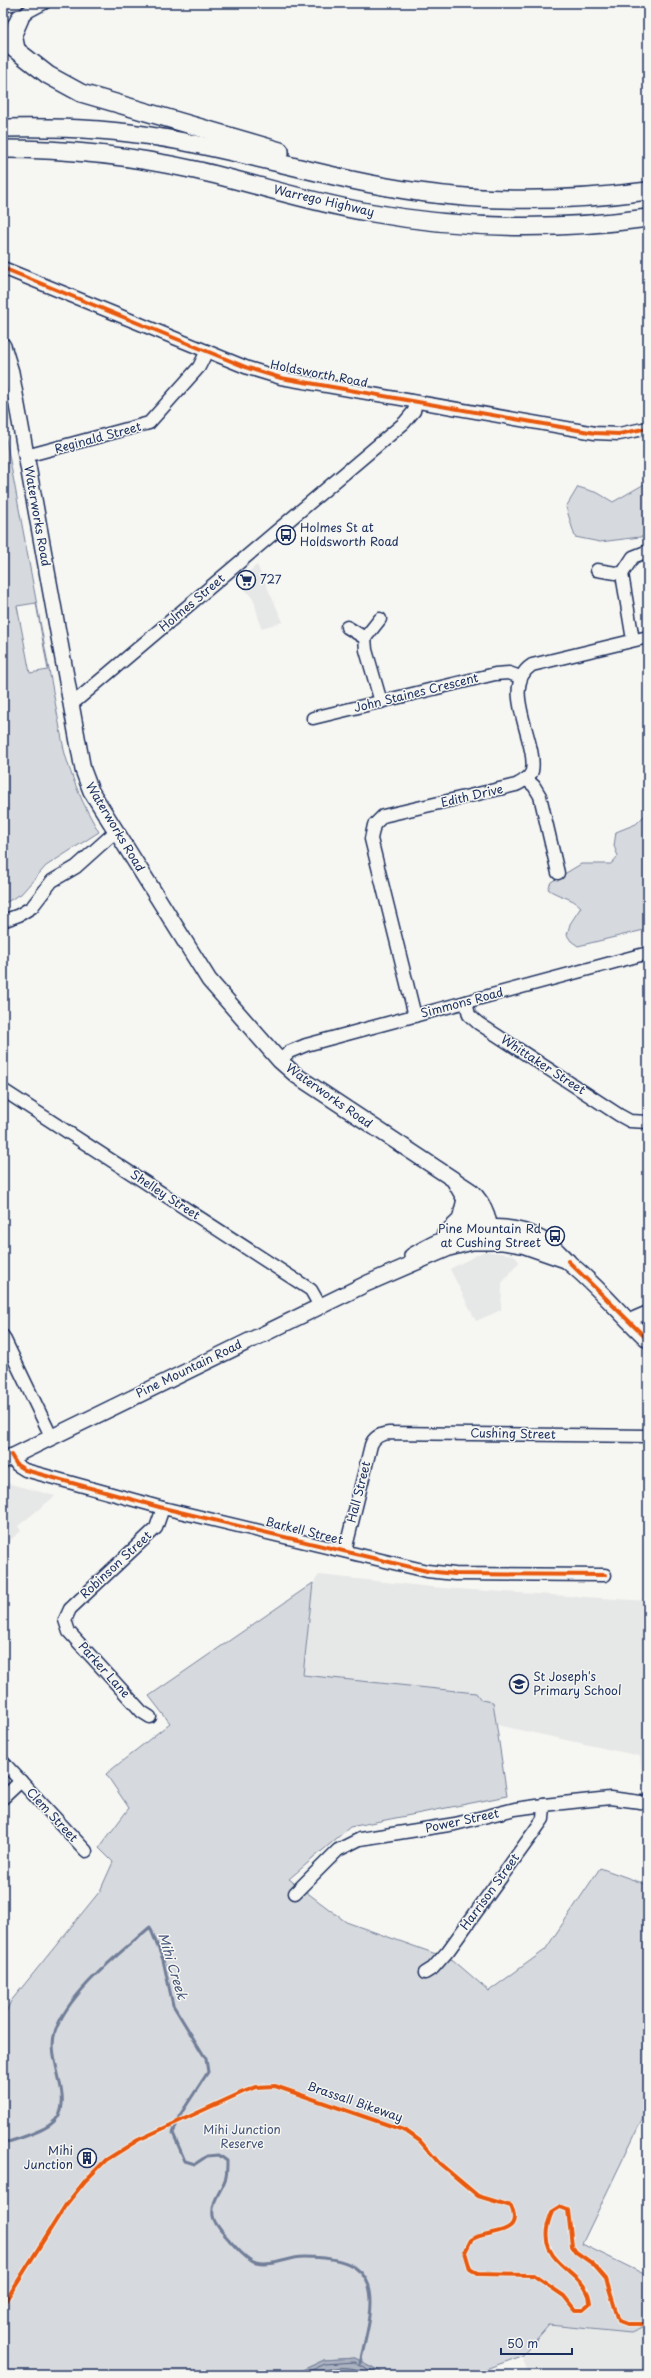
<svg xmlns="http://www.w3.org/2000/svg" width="651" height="2378" font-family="'Playpen Sans',sans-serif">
	<rect width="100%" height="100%" fill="#f6f6f2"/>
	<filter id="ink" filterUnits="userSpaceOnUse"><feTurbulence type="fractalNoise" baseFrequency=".025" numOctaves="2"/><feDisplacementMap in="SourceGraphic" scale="8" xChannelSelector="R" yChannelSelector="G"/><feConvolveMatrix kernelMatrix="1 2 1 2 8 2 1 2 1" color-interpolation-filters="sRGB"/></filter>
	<g filter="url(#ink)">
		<g fill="#e6e7e7">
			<polygon points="257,565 283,622 261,628 254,600 238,581"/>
			<polygon points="485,1251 514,1255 519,1262 502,1283 501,1310 476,1321 450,1269"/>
			<polygon points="3,1482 55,1496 18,1526 21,1531 3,1546"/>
			<polygon points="319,1575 441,1588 648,1601 648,1786 643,1786 640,1756 497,1725 493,1702 303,1675 313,1583"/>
			<polygon points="549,2325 631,2333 642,2327 648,2328 648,2375 529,2375 522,2356"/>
		</g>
		<g fill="#d6d9dd" stroke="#78849e" fill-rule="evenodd">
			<path d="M3,423L64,750C72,780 83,805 99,832L46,866L21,894L3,904ZM36,603L48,670L30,673L17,606Z"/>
			<polygon points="648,482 648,536 600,542 575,537 566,507 578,487 598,493 613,502"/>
			<path d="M648,812V929L578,946L571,941L567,935L570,924L581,907C572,897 558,897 548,889L551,882L581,864H611L618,856L614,846L616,832L636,824Z"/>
			<polygon points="313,1583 303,1675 476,1693 481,1700 493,1702 507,1796 350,1827 289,1879 346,1922 453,1960 489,1991 545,1950 600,1868 648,1885 648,2107 582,2244 646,2275 648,2328 642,2328 631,2333 549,2325 522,2356 469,2375 387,2375 355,2358 324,2360 292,2375 3,2375 3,2019 11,2001 100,1891 113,1862 99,1848 129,1808 106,1774 170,1723 149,1696"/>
		</g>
		<polygon fill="#abb2c0" stroke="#717e99" points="355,2358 387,2375 292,2375 324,2360"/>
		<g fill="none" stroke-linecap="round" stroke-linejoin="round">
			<g stroke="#556385" stroke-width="1">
				<polyline points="301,2375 325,2364 354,2362 379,2375"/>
				<path d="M313,2375C333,2366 350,2364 369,2375"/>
			</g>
			<path stroke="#717e99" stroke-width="3" d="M3,2144C16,2139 40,2133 51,2124C79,2104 45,2061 55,2032C69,1992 119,1954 150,1927L163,1960L173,2005L206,2059L208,2072L182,2112L173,2133L185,2161L195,2164L207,2156L219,2155L227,2161C227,2166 227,2172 226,2177C222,2191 211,2200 213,2216C214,2225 225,2235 230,2241C237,2248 246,2260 256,2263C273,2267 288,2257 304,2257C388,2257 375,2301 360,2363"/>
			<defs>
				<g id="minor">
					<polyline points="3,6 17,3"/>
					<polyline points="14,24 29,11 44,3"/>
					<polyline points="3,268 248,368 281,378 595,433 619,434 648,428"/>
					<polyline points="26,456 149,423 199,367 207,351"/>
					<polyline points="597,570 622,574 633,640"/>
					<polyline points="622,574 633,557 648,551"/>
					<polyline points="347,627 365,638 380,619"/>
					<polyline points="365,638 366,650 381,702"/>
					<polyline points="71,705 404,423 414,411 416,402"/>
					<polyline points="313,718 495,674 509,673 520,677"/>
					<polyline points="526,779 534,786 540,796 558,873"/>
					<polyline points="3,921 19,915 32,907 52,881 76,867 115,832"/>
					<polyline points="466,1002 469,1015 478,1023 619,1115 630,1121 648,1122"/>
					<path d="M415,1016L371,839L374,825L383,816L516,785C522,782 530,778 532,771C538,742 499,686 532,665L648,637"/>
					<polyline points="280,1061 289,1052 306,1045 648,953"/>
					<polyline points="3,1090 311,1290 320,1306"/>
					<polyline points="627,1321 648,1312"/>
					<polyline points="3,1336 51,1436"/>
					<polyline points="11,1455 17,1465 25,1470 163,1508 427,1571 455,1574 605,1575"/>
					<path d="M345,1551L371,1445C374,1437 380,1434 389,1433L648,1436"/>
					<polyline points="150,1717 142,1712 69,1632 65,1620 70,1609 156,1528 163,1508"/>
					<polyline points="3,1762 86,1851"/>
					<polyline points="3,1798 21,1781"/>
					<polyline points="295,1893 338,1850 360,1839 455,1824 515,1809 544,1805 610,1798 648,1803"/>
					<polyline points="425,1973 433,1968 448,1951 536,1829 543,1819 544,1805"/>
				</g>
				<g id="major">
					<path d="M3,346L11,372L83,770L91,791L209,980L280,1061L297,1076L471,1191C484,1203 495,1225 485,1241"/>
					<polyline points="455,1182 466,1201 480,1238"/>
					<polyline points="444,1235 460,1220 465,1199"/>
					<path d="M412,1256C451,1232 499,1215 543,1240C553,1245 560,1254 568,1262C597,1285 621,1315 648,1340"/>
					<polyline points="3,1461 368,1283 449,1248 472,1242 503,1242 522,1245 568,1261"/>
				</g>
				<g id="highway">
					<polyline points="3,40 48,75 81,93 280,151"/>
					<polyline points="16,49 13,34 20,18"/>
					<path d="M3,128C54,127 106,128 157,137C245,151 331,180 419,192C496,203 572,201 648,191"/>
					<path d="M3,149C68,149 132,156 195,170C253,183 309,202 367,212C460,229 554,231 648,218"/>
				</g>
			</defs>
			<use href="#minor" stroke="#1b2f5e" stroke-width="15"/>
			<use href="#major" stroke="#1b2f5e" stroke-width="18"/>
			<use href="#highway" stroke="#1b2f5e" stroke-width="20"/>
			<use href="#minor" stroke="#f6f6f2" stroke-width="12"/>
			<use href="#major" stroke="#f6f6f2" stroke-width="15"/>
			<use href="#highway" stroke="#f6f6f2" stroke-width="17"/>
			<defs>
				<g id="cycleway">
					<polyline points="3,268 248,368 281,378 595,433 619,434 648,428"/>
					<polyline points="568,1261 648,1340"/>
					<polyline points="11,1455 17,1465 25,1470 163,1508 427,1571 455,1574 605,1575"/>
					<path d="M3,2305L65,2206L85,2181L106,2160L138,2140L243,2092L256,2087L275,2086L406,2131L420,2141L439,2163L478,2196L511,2206C525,2237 486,2229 471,2240L465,2252L470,2269L478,2274L533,2275L564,2296L575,2310H583L590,2304C589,2267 528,2267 552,2212L560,2207L568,2210L572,2246L576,2252L593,2264L606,2279L619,2321L627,2324H648"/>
				</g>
			</defs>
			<use href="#cycleway" stroke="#f6f6f2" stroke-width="6"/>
			<use href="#cycleway" stroke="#e8590c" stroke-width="4"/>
		</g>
	</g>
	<defs>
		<symbol id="bus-ring" viewBox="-11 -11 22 22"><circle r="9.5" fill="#f6f6f2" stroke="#1b2f5e" stroke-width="1.5"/><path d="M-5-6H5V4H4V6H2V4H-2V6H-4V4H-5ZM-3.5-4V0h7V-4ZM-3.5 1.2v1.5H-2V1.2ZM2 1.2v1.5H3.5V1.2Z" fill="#1b2f5e"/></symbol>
		<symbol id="supermarket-ring" viewBox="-11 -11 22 22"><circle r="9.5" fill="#f6f6f2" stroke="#1b2f5e" stroke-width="1.5"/><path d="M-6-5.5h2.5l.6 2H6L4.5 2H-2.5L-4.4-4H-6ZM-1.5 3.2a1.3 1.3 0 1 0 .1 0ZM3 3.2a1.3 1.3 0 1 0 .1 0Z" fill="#1b2f5e"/></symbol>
		<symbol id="school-ring" viewBox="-11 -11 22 22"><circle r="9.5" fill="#f6f6f2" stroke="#1b2f5e" stroke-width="1.5"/><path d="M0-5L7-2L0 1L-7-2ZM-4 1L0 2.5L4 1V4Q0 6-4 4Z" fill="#1b2f5e"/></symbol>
		<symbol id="building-ring" viewBox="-11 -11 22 22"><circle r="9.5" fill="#f6f6f2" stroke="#1b2f5e" stroke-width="1.5"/><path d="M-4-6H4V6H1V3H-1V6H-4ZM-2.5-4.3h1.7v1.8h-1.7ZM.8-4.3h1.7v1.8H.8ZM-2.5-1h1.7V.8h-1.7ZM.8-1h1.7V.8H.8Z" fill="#1b2f5e"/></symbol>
	</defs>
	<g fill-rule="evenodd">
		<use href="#bus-ring" x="275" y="524" width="22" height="22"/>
		<use href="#supermarket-ring" x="235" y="569" width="22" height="22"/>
		<use href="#bus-ring" x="544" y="1225" width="22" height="22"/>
		<use href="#school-ring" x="508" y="1673" width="22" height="22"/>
		<use href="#building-ring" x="76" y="2147" width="22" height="22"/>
	</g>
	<g text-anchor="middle" stroke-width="3" stroke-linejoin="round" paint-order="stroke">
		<g font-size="12" fill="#1b2f5e" stroke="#f6f6f2">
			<text transform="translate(324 201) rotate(13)" y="4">Warrego Highway</text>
			<text transform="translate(319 374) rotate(11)" y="4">Holdsworth Road</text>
			<text transform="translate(98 438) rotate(-15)" y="4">Reginald Street</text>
			<text transform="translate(37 516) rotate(80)" y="4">Waterworks Road</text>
			<text transform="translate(192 603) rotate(-40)" y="4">Holmes Street</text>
			<text transform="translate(416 693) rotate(-14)" y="4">John Staines Crescent</text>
			<text transform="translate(472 796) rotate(-13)" y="4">Edith Drive</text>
			<text transform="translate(115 827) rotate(59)" y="4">Waterworks Road</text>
			<text transform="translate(462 1003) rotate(-15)" y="4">Simmons Road</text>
			<text transform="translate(543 1065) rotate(33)" y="4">Whittaker Street</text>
			<text transform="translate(329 1096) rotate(35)" y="4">Waterworks Road</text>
			<text transform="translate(165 1195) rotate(33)" y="4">Shelley Street</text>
			<text transform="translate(189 1369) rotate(-26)" y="4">Pine Mountain Road</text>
			<text transform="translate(513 1434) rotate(1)" y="4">Cushing Street</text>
			<text transform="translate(359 1492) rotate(-76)" y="4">Hall Street</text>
			<text transform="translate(304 1531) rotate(14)" y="4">Barkell Street</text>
			<text transform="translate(116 1565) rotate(-43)" y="4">Robinson Street</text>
			<text transform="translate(104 1670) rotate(48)" y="4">Parker Lane</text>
			<text transform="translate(52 1815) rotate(47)" y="4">Clem Street</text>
			<text transform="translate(462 1821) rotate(-12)" y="4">Power Street</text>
			<text transform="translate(490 1892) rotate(-54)" y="4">Harrison Street</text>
			<text transform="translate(355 2102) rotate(19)" y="4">Brassall Bikeway</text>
		</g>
		<g font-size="12" fill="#1b2f5e" stroke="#f6f6f2" text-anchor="start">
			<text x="300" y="532">Holmes St at<tspan x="300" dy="14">Holdsworth Road</tspan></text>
			<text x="260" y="584">727</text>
			<text x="541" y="1233" text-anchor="end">Pine Mountain Rd<tspan x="541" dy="14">at Cushing Street</tspan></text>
			<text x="533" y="1681">St Joseph's<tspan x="533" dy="14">Primary School</tspan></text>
			<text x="73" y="2155" text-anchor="end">Mihi<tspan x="73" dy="14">Junction</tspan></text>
		</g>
		<g font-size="12" fill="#405177" stroke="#f6f6f2">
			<text x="242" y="2134">Mihi Junction<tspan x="242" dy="14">Reserve</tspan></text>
		</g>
		<g font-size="13" font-style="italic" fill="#46567b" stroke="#f6f6f2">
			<text transform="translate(173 1966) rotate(73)" y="5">Mihi Creek</text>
		</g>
	</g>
	<rect width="651" height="2378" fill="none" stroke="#f6f6f2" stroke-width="16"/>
	<rect x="8" y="8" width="635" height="2362" fill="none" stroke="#1b2f5e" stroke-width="1.5" filter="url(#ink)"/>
	<path d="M501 2348v6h71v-6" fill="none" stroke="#1b2f5e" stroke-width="2"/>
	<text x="507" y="2348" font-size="12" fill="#1b2f5e" stroke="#f6f6f2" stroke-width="3" paint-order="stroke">50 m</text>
</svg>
